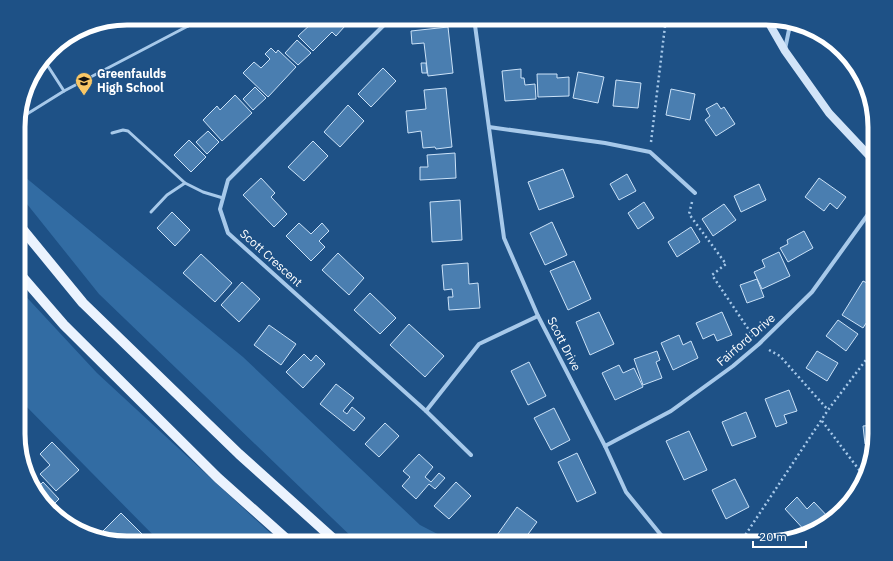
<svg xmlns="http://www.w3.org/2000/svg" width="893" height="561" font-family="'IBM Plex Sans',sans-serif">
	<rect width="100%" height="100%" fill="#1e5186"/>
	<g fill="#326ca3">
		<polygon points="19,169 25,177 243,357 420,525 455,543 358,543 99,294 19,194"/>
		<polygon points="19,289 97,373 281,543 161,543 19,399"/>
	</g>
	<g fill="#4a7eb0" stroke="#cbe2f8">
		<polygon points="307,18 337,18 345,26 336,36 332,32 313,51 298,36 312,23"/>
		<polygon points="448,27 453,73 428,76 424,43 412,44 411,31"/>
		<polygon points="297,40 311,53 298,65 285,53"/>
		<polygon points="271,48 276,53 278,50 296,67 268,97 243,73 254,62 261,68 270,59 265,54"/>
		<polygon points="421,63 426,63 427,73 422,73"/>
		<polygon points="383,68 396,81 371,107 358,94"/>
		<polygon points="521,69 521,78 524,78 525,85 535,84 536,99 505,101 502,71"/>
		<polygon points="578,72 604,77 598,103 573,98"/>
		<polygon points="537,74 557,74 557,78 569,77 569,96 538,97"/>
		<polygon points="616,80 641,83 638,108 613,106"/>
		<polygon points="255,87 266,98 253,110 243,99"/>
		<polygon points="446,88 452,147 436,149 435,147 423,148 421,131 408,133 406,111 426,109 424,90"/>
		<polygon points="671,89 695,94 690,120 666,115"/>
		<polygon points="235,95 252,113 222,141 203,120 217,106 220,110"/>
		<polygon points="717,103 721,109 724,107 735,124 716,136 705,120 710,116 706,109"/>
		<polygon points="348,105 364,121 340,147 324,132"/>
		<polygon points="208,131 219,142 207,154 196,142"/>
		<polygon points="189,140 206,157 191,172 174,155"/>
		<polygon points="313,141 328,156 304,181 288,167"/>
		<polygon points="455,153 456,178 420,180 420,167 428,167 427,155"/>
		<polygon points="563,169 574,197 539,210 528,182"/>
		<polygon points="627,174 636,191 619,200 610,184"/>
		<polygon points="261,178 275,193 271,197 287,214 274,227 243,195"/>
		<polygon points="819,178 846,197 837,209 830,203 824,211 805,197"/>
		<polygon points="759,184 766,200 741,212 734,196"/>
		<polygon points="460,200 462,240 432,242 430,202"/>
		<polygon points="644,202 654,218 638,229 628,213"/>
		<polygon points="724,204 736,220 713,236 702,219"/>
		<polygon points="172,212 190,230 175,246 157,228"/>
		<polygon points="552,222 567,255 545,265 530,233"/>
		<polygon points="299,223 311,234 322,223 329,231 319,241 325,247 311,261 286,236"/>
		<polygon points="691,227 700,242 677,257 668,242"/>
		<polygon points="804,231 813,248 788,262 780,248 788,244 787,240"/>
		<polygon points="779,252 790,276 762,289 754,272 765,267 762,260"/>
		<polygon points="338,253 364,278 349,295 322,270"/>
		<polygon points="201,254 232,283 215,302 183,273"/>
		<polygon points="574,261 591,299 568,310 550,271"/>
		<polygon points="468,263 469,284 478,283 480,308 449,310 448,297 453,297 452,289 444,290 442,265"/>
		<polygon points="757,279 764,297 747,303 740,285"/>
		<polygon points="875,279 875,309 863,328 842,315 863,281 871,285"/>
		<polygon points="242,282 260,299 239,322 221,305"/>
		<polygon points="370,293 396,318 380,334 354,310"/>
		<polygon points="599,312 614,344 590,355 576,322"/>
		<polygon points="722,312 732,335 717,341 714,334 703,339 696,323"/>
		<polygon points="838,320 858,334 846,351 826,336"/>
		<polygon points="409,324 444,356 425,377 390,345"/>
		<polygon points="269,325 296,344 281,365 254,345"/>
		<polygon points="679,335 683,345 691,341 698,358 673,370 661,343"/>
		<polygon points="657,351 660,360 656,362 662,378 643,385 634,359"/>
		<polygon points="817,351 838,363 827,381 806,368"/>
		<polygon points="304,354 311,361 316,355 325,364 303,388 286,372"/>
		<polygon points="529,362 546,396 528,405 511,371"/>
		<polygon points="619,365 623,373 634,368 643,387 615,400 602,373"/>
		<polygon points="336,384 354,398 343,411 347,414 352,407 365,418 354,431 320,404"/>
		<polygon points="789,390 797,411 784,415 787,423 776,427 765,399"/>
		<polygon points="554,408 570,440 551,450 534,418"/>
		<polygon points="746,412 756,437 732,446 722,422"/>
		<polygon points="385,423 399,436 379,457 365,444"/>
		<polygon points="875,425 874,443 865,444 863,426"/>
		<polygon points="689,431 707,470 684,480 666,441"/>
		<polygon points="19,439 25,445 20,450 19,448"/>
		<polygon points="52,442 79,470 56,491 40,474 50,465 40,454"/>
		<polygon points="577,453 596,493 577,502 558,462"/>
		<polygon points="419,454 433,467 425,477 431,482 439,473 445,478 435,489 429,484 416,499 402,486 410,477 403,471"/>
		<polygon points="735,479 749,507 726,519 712,490"/>
		<polygon points="43,482 59,499 50,508 36,494 35,490"/>
		<polygon points="456,482 471,496 449,519 434,506"/>
		<polygon points="797,497 807,509 814,502 830,519 819,529 807,533 785,509"/>
		<polygon points="517,507 537,522 523,541 515,535 509,543 497,535"/>
		<polygon points="121,513 151,543 127,543 99,535"/>
		<polygon points="571,538 579,543 567,543"/>
	</g>
	<g fill="none" stroke-linecap="round" stroke-linejoin="round">
		<g stroke="#a7c9ea" stroke-width="2.5" stroke-dasharray="2 3" stroke-linecap="butt">
			<polyline points="651,142 666,18"/>
			<polyline points="692,202 689,214 726,264 712,275 753,336"/>
			<polyline points="769,350 780,356 828,410"/>
			<polyline points="822,421 863,475"/>
			<polyline points="740,543 828,410 875,348"/>
		</g>
		<g stroke="#a7c9ea" stroke-width="3">
			<polyline points="184,18 188,26"/>
			<polyline points="44,60 64,91"/>
			<polyline points="19,119 64,91 188,26 199,18"/>
			<polyline points="112,133 123,130 128,131 185,183 203,192 223,198"/>
			<polyline points="151,212 167,195 185,183"/>
		</g>
		<g stroke="#a7c9ea" stroke-width="4">
			<polyline points="396,18 385,24 228,180 220,209 228,233 426,411 471,455"/>
			<polyline points="474,18 504,238 538,316 605,446 626,492 661,535 677,543"/>
			<polyline points="785,49 790,25"/>
			<polyline points="489,127 605,143 650,152 695,193"/>
			<polyline points="869,213 873,161"/>
			<polyline points="426,411 479,344 538,316"/>
			<polyline points="605,446 671,411 733,366 759,344 812,292 869,213 875,211"/>
		</g>
		<polyline stroke="#d2e4f8" stroke-width="8" points="766,18 785,51 829,113 875,162"/>
		<g stroke="#ebf3fe" stroke-width="10">
			<polyline points="19,225 83,303 239,454 338,543"/>
			<polyline points="19,273 64,325 218,478 291,543"/>
		</g>
	</g>
	<defs>
		<symbol id="school-pin" viewBox="-11 -11 22 30"><path d="M0 17L-7.5 6A9.5 9.5 0 1 1 7.5 6Z" fill="#f9c766" stroke="#1e5186"/><path d="M0-5L7-2L0 1L-7-2ZM-4 1L0 2.5L4 1V4Q0 6-4 4Z" fill="#111"/></symbol>
	</defs>
	<g fill-rule="evenodd">
		<use href="#school-pin" x="74" y="71" width="20" height="27"/>
	</g>
	<g text-anchor="middle" stroke-width="3" stroke-linejoin="round" paint-order="stroke">
		<g font-size="12" font-weight="bold" fill="#fff" stroke="#1e5186" text-anchor="start">
			<text x="97" y="78">Greenfaulds<tspan x="97" dy="14">High School</tspan></text>
		</g>
		<g font-size="12" fill="#fff" stroke="#1e5186">
			<text transform="translate(271 258) rotate(42)" y="4">Scott Crescent</text>
			<text transform="translate(746 340) rotate(-41)" y="4">Fairford Drive</text>
			<text transform="translate(564 344) rotate(63)" y="4">Scott Drive</text>
		</g>
	</g>
	<path d="M0 0H893V561H0ZM127 25H766A102 102 0 0 1 868 127V434A102 102 0 0 1 766 536H127A102 102 0 0 1 25 434V127A102 102 0 0 1 127 25Z" fill="#1e5186" fill-rule="evenodd"/>
	<path fill="none" stroke="#fff" stroke-width="5" d="M127 25H766A102 102 0 0 1 868 127V434A102 102 0 0 1 766 536H127A102 102 0 0 1 25 434V127A102 102 0 0 1 127 25Z"/>
	<path d="M753 541v6h53v-6" fill="none" stroke="#ffffff" stroke-width="2"/>
	<text x="759" y="541" font-size="12" fill="#ffffff" stroke="#1e5186" stroke-width="3" paint-order="stroke">20 m</text>
</svg>
